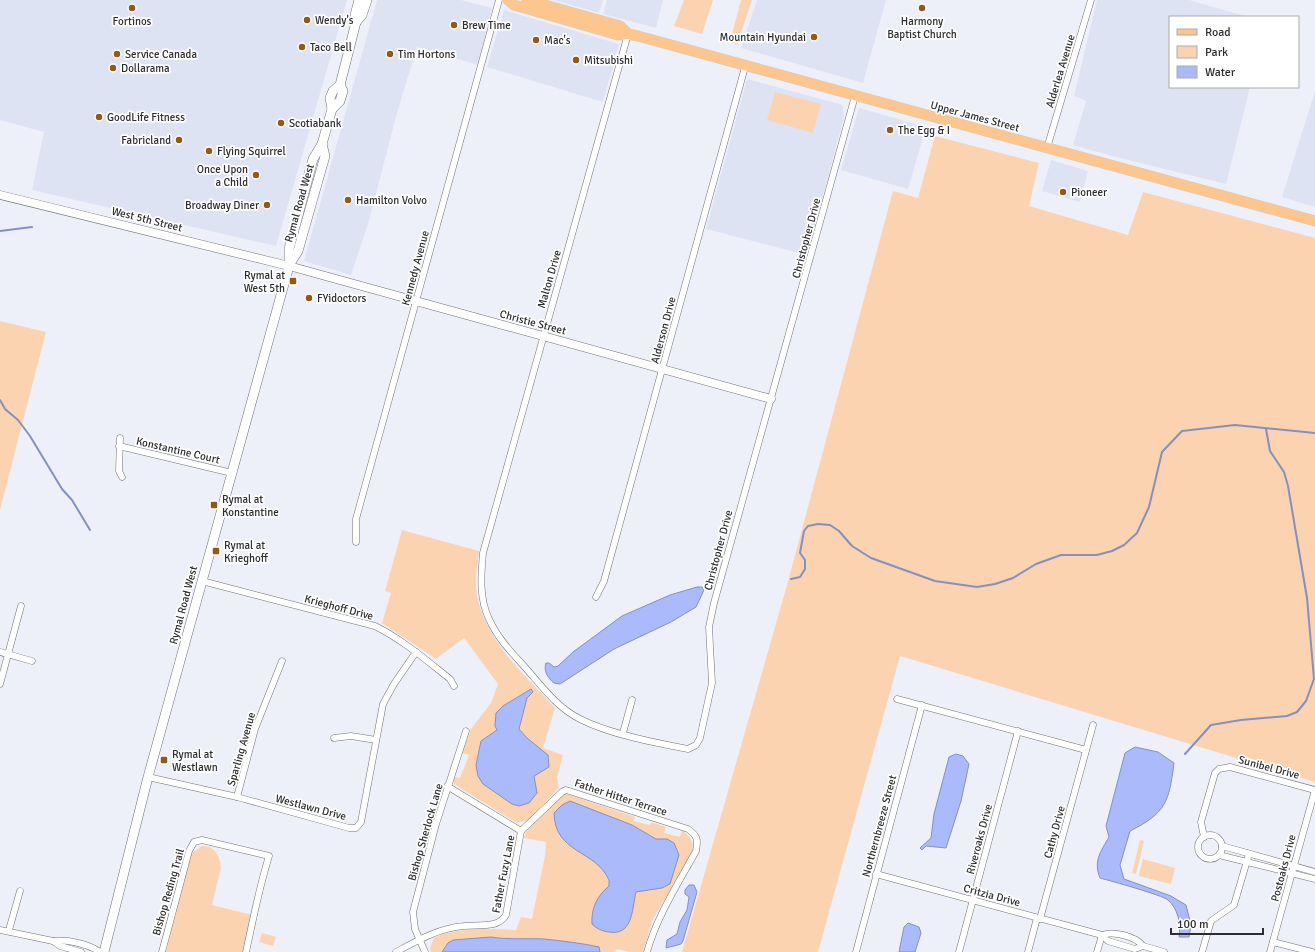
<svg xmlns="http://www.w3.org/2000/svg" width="1315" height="952" font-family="Signika,sans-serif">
	<rect width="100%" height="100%" fill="#eef0f9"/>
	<g fill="#dee3f3">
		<polygon points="0,0 347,0 276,246 32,190 44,132 0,120"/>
		<polygon points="377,0 461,0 492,8 478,65 417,47 397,113 368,224 351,275 304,261"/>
		<polygon points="554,0 603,0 599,13"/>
		<polygon points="607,0 663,0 656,28 603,14"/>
		<polygon points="757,0 886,0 863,83 741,48"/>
		<polygon points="1097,0 1189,0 1248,17 1170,17 1170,87 1250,87 1226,184 1112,156 1073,145 1086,101 1074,96"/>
		<polygon points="504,10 619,44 603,102 487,67"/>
		<polygon points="747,79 843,105 844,117 807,255 706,229"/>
		<polygon points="1315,91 1315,207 1282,197"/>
		<polygon points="859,108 926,127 908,189 841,170"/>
		<polygon points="1051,160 1088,171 1080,202 1042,191"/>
	</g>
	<g fill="#fcd3b0">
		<polygon points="684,0 713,0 702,34 674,26"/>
		<polygon points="741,0 752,0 737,45 730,41"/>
		<polygon points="775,92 821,104 813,133 767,120"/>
		<polygon points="935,136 1039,163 1029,206 1128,235 1143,192 1315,238 1315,782 900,656 818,952 682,952 787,585 893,191 918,198"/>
		<polygon points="0,321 46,332 0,510"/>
		<path d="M402,530L479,551C477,567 474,584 478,600C488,643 526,676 555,708L543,748L563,755L557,778L559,788L528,820L517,823L454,784V777L460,778L469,755L462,753L471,729L491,703L498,684L464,638L436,659L382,623L391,593L385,591Z"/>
		<path d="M567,794L635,817L633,821L650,825L651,822L666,827L664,833L680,837L682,830C690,837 693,840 693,851L652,921L643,952H629L617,949L615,952H431L430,948L434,938C460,926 488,929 516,930L521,917L532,919L545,856L546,842L524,838L526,832L560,796Z"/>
		<polygon points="1140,840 1144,841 1136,874 1132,873"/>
		<path d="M202,846C215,846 220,856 221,868L212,905L252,915L243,952H166L192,853Z"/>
		<polygon points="1143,859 1175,868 1171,884 1139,876"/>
		<polygon points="262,933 276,937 273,946 259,942"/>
	</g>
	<g fill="#abbafb" stroke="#8590be">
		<path d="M697,587H702L704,590L696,607L671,622L614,649L560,684L554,683C548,678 543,671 546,663H549L554,667L558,666L573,652L622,616L670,595Z"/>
		<polygon points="531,689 533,692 527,698 519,729 527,738 548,755 549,767 534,776 537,793 529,803 519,806 512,804 483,784 478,776 476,765 481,741 497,730 495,726 496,713 503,706"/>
		<path d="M1135,747L1158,752L1174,763C1169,802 1166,813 1130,831L1120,865L1124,879L1171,896L1186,905L1191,925L1189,937H1179C1181,923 1178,909 1168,900C1162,895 1111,881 1100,878C1093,861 1101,851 1109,837L1106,826L1125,753Z"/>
		<polygon points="956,754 963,756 969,764 961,801 946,848 926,846 922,850 920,848 931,838 934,814 949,757"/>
		<path d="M570,801L632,825L656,839H667L674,843L679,855L670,884L662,888L636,892C632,909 633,936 609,932C602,931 597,929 592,924C591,908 597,896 609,886V880C595,849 555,854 554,813L562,805Z"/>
		<polygon points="689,885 694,885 697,892 683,941 681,944 666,948 667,940 677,934 680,922 687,910 689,897 685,894 685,890"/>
		<polygon points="908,923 919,927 921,933 915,952 899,952 904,927"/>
		<path d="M491,937C509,940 526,938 544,939C562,941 581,943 599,947L600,952H442L448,943L453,940Z"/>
	</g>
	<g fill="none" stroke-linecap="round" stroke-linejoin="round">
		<g stroke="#8590be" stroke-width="2">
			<polyline points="0,231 32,227"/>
			<polyline points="0,400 5,409 18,420 30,436 62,489 72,500 90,530"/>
			<polyline points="791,579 800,577 805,569 805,560 800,553 804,531 808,526 818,524 830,525 839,531 852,546 871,558 935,581 977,587 995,584 1013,578 1036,564 1061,555 1097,555 1112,551 1124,545 1137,533 1149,507 1162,452 1182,431 1235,425 1315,433"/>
			<polyline points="1185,754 1211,725 1241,720 1287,716 1297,712 1306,701 1314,679 1307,598 1288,486 1284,472 1270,451 1266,429"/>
		</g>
		<defs>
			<g id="minor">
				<path d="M628,34L483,553C481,575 479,598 489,619C497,637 510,651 523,665C541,685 556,707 580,719C609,734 655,743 688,749L696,745L700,738L712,683L709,627L714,603L855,96"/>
				<polyline points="1047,148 1091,0"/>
				<polyline points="120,438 119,471 122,477"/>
				<polyline points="119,446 232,473"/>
				<polyline points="356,542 356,519 499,0"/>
				<path d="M202,581L375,626C403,640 426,660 450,679L454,686"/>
				<polyline points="596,597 604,581 745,67"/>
				<polyline points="0,652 32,661"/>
				<polyline points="0,684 21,606"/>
				<polyline points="897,699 1086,750"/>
				<polyline points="623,733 632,700"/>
				<polyline points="334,738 351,736 376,740"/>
				<polyline points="148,777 237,797 349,828 356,828 361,822 383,704 394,684 416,652"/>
				<polyline points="447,786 521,831"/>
				<polyline points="237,797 255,729 282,661"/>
				<path d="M521,831L562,792L566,790L688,829C698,836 698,840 696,851C678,884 657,916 647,952"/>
				<circle cx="1210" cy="847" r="12"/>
				<polyline points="1204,837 1201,822 1215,773 1219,769 1230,767 1315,790"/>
				<polyline points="1222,846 1315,872"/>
				<polyline points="1219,855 1315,879"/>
				<polyline points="876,874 1102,935 1108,941 1135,949 1143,946 1164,952"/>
				<polyline points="1040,919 1093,725"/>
				<polyline points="0,930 53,941 60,946 81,952"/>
				<polyline points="9,930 20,891"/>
				<path d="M1102,935C1114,931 1135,936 1143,946"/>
				<path d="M53,941C67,939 88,944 100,952"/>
				<polyline points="1273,942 1312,952"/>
				<path d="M162,952L189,851L194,842L202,840L269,856C259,888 253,920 246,952"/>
				<path d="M396,952C418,940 439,928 464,926C478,924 498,929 506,915L521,831"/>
				<polyline points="425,952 415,929 413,912 436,824 466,731"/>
				<polyline points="856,952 922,705"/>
				<polyline points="959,952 1018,731"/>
				<polyline points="1028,952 1037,918"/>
				<polyline points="1097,952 1102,935"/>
				<polyline points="1202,952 1211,921 1234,905 1249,854"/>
				<polyline points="1270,952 1315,790"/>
			</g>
			<polyline id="tertiary" points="0,195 289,266 771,399"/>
			<g id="secondary">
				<polyline points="356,22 362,15 367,0"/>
				<polyline points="332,109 340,101 343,91 340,85"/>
				<polyline points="289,265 298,251 325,156 322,144"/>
				<polyline points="104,952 148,777 289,266 289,249 313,159 322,144 332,109 330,98 333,91 340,85 356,22 355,15 359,0"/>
			</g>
			<g id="primary">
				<polyline points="508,0 514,5 618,35 628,34 638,36 1315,221"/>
				<polyline points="527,0 620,26 628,34"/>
			</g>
		</defs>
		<use href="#minor" stroke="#6f7179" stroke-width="7"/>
		<use href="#tertiary" stroke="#6f7179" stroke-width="9"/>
		<use href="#secondary" stroke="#6f7179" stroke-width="10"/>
		<use href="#primary" stroke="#cccdcd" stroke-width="11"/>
		<use href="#minor" stroke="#fff" stroke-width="6"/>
		<use href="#tertiary" stroke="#fff" stroke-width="8"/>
		<use href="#secondary" stroke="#fff" stroke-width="9"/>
		<use href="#primary" stroke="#fcc68e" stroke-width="10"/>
	</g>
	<g fill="#945917" stroke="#fff" stroke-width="1.5">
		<circle cx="132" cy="8" r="4"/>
		<circle cx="922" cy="8" r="4"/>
		<circle cx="307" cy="20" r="4"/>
		<circle cx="454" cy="25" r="4"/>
		<circle cx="814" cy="37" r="4"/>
		<circle cx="536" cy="40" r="4"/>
		<circle cx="302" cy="47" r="4"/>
		<circle cx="117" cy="54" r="4"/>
		<circle cx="390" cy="54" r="4"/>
		<circle cx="576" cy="60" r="4"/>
		<circle cx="113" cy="68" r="4"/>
		<circle cx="99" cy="117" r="4"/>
		<circle cx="281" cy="123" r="4"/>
		<circle cx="890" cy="130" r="4"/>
		<circle cx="179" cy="140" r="4"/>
		<circle cx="209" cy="151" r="4"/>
		<circle cx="256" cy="175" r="4"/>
		<circle cx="1063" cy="192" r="4"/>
		<circle cx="348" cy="200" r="4"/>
		<circle cx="267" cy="205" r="4"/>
		<rect x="289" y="277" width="8" height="8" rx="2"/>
		<circle cx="309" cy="298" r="4"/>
		<rect x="210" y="501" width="8" height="8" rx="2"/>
		<rect x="212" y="547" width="8" height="8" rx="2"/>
		<rect x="160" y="756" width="8" height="8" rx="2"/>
	</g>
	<g text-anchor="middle" stroke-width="3.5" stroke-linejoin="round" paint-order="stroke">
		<g font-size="11" fill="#2c2d30" stroke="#fff" text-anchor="start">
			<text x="315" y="24">Wendy's</text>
			<text x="132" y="25" text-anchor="middle">Fortinos</text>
			<text x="922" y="25" text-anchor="middle">Harmony<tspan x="922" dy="13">Baptist Church</tspan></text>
			<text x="462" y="29">Brew Time</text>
			<text x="806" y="41" text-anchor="end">Mountain Hyundai</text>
			<text x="544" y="44">Mac's</text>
			<text x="310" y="51">Taco Bell</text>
			<text x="125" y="58">Service Canada</text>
			<text x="398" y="58">Tim Hortons</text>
			<text x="584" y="64">Mitsubishi</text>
			<text x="121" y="72">Dollarama</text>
			<text x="107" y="121">GoodLife Fitness</text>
			<text x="289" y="127">Scotiabank</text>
			<text x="898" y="134">The Egg &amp; I</text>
			<text x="171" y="144" text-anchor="end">Fabricland</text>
			<text x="217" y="155">Flying Squirrel</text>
			<text x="248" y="173" text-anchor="end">Once Upon<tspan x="248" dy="13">a Child</tspan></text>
			<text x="1071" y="196">Pioneer</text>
			<text x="356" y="204">Hamilton Volvo</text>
			<text x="259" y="209" text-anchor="end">Broadway Diner</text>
			<text x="285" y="279" text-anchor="end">Rymal at<tspan x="285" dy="13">West 5th</tspan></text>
			<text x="317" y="302">FYidoctors</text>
			<text x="222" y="503">Rymal at<tspan x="222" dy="13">Konstantine</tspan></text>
			<text x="224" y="549">Rymal at<tspan x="224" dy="13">Krieghoff</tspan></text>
			<text x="172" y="758">Rymal at<tspan x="172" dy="13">Westlawn</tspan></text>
		</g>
		<g font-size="11" fill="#2c2d30" stroke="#fff">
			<text transform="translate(1060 71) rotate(-73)" y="4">Alderlea Avenue</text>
			<text transform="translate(975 116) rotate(15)" y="4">Upper James Street</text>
			<text transform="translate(299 203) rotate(-74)" y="4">Rymal Road West</text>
			<text transform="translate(147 219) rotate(14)" y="4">West 5th Street</text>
			<text transform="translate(806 238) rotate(-75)" y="4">Christopher Drive</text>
			<text transform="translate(415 268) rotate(-75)" y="4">Kennedy Avenue</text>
			<text transform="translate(549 279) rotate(-74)" y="4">Malton Drive</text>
			<text transform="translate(533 322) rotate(15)" y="4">Christie Street</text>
			<text transform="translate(663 330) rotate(-75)" y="4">Alderson Drive</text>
			<text transform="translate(178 450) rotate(13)" y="4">Konstantine Court</text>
			<text transform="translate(718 550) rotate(-75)" y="4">Christopher Drive</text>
			<text transform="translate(183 605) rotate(-75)" y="4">Rymal Road West</text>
			<text transform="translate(339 607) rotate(15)" y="4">Krieghoff Drive</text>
			<text transform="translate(241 749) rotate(-74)" y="4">Sparling Avenue</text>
			<text transform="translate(1269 767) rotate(15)" y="4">Sunibel Drive</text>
			<text transform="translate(621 797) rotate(18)" y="4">Father Hitter Terrace</text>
			<text transform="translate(311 807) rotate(15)" y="4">Westlawn Drive</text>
			<text transform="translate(879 826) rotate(-75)" y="4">Northernbreeze Street</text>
			<text transform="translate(425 832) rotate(-74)" y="4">Bishop Sherlock Lane</text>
			<text transform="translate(1054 832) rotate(-75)" y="4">Cathy Drive</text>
			<text transform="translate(979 839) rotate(-75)" y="4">Riveroaks Drive</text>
			<text transform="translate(1283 868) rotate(-75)" y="4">Postoaks Drive</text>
			<text transform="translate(503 874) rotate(-79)" y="4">Father Fuzy Lane</text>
			<text transform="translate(168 892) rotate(-74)" y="4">Bishop Reding Trail</text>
			<text transform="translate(992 895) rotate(15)" y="4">Critzia Drive</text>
		</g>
	</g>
	<rect x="1169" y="16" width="130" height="72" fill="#ffffff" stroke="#ababac"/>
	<rect x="1177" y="29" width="20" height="6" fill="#fcc68e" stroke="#ababac"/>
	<text x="1205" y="36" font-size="12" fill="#2c2d30">Road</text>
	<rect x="1177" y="46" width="20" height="12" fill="#fcd3b0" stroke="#ababac"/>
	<text x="1205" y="56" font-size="12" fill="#2c2d30">Park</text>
	<rect x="1177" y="66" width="20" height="12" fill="#abbafb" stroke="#ababac"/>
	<text x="1205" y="76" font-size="12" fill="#2c2d30">Water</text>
	<path d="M1171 928v6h92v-6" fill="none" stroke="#2c2d30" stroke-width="2"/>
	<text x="1177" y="928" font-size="12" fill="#2c2d30" stroke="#ffffff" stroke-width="3" paint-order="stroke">100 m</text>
</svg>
